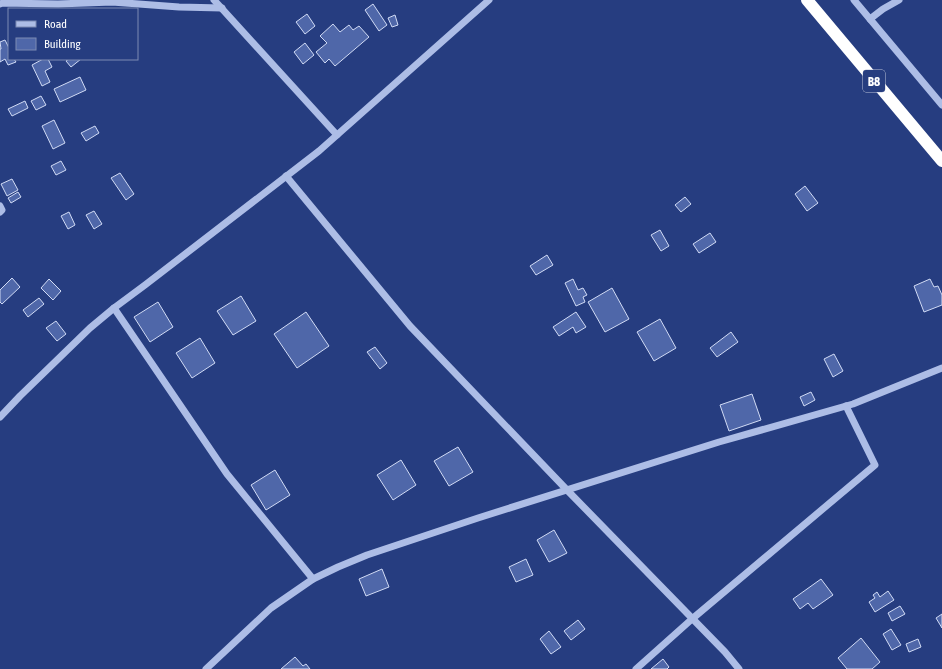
<svg xmlns="http://www.w3.org/2000/svg" width="942" height="669" font-family="'Asap Condensed',sans-serif">
	<rect width="100%" height="100%" fill="#263d80"/>
	<g fill="#4f67a9" stroke="#d1dbf5">
		<polygon points="373,4 387,25 379,31 365,10"/>
		<polygon points="307,14 315,26 305,34 296,22"/>
		<polygon points="395,15 398,25 392,27 388,18"/>
		<polygon points="333,24 340,32 349,25 353,30 359,26 369,37 335,66 329,59 325,63 316,52 327,43 320,36"/>
		<polygon points="5,40 9,48 9,59 14,59 16,62 8,65 5,59 0,62 0,49 1,49 0,42"/>
		<polygon points="305,43 314,55 303,64 294,52"/>
		<polygon points="43,59 48,59 52,67 45,71 50,82 42,86 32,65"/>
		<polygon points="69,59 81,59 71,67 66,61"/>
		<polygon points="80,77 86,90 60,102 54,89"/>
		<polygon points="41,96 46,105 36,110 31,101"/>
		<polygon points="25,101 28,108 12,116 8,109"/>
		<polygon points="54,120 65,143 53,149 42,126"/>
		<polygon points="95,126 99,133 86,141 81,133"/>
		<polygon points="61,161 66,170 56,175 51,166"/>
		<polygon points="120,173 134,194 126,200 111,178"/>
		<polygon points="12,179 18,190 7,196 1,184"/>
		<polygon points="805,186 818,203 807,211 795,194"/>
		<polygon points="18,192 21,197 11,203 8,198"/>
		<polygon points="685,197 691,204 681,212 675,205"/>
		<polygon points="94,211 102,224 94,229 86,215"/>
		<polygon points="69,212 75,225 68,229 61,216"/>
		<polygon points="660,230 669,246 661,251 651,235"/>
		<polygon points="710,233 716,242 699,253 693,244"/>
		<polygon points="547,255 553,265 536,275 530,266"/>
		<polygon points="12,278 20,287 2,304 0,302 0,290"/>
		<polygon points="49,279 61,291 53,300 41,288"/>
		<polygon points="573,279 578,290 583,288 587,295 583,297 585,302 576,306 565,283"/>
		<polygon points="930,279 934,287 938,286 942,295 942,305 924,312 914,286"/>
		<polygon points="612,288 629,319 605,332 588,302"/>
		<polygon points="241,296 256,321 233,335 217,311"/>
		<polygon points="39,298 44,304 28,317 23,310"/>
		<polygon points="158,302 173,327 150,342 134,317"/>
		<polygon points="306,312 329,346 297,368 274,334"/>
		<polygon points="576,312 586,327 576,333 573,327 559,336 553,327"/>
		<polygon points="660,319 676,348 654,361 637,332"/>
		<polygon points="56,321 66,334 57,341 46,328"/>
		<polygon points="731,332 738,342 717,357 710,348"/>
		<polygon points="200,338 215,363 192,378 176,353"/>
		<polygon points="375,347 387,363 380,369 367,352"/>
		<polygon points="834,354 843,371 833,377 824,359"/>
		<polygon points="811,392 815,400 804,406 800,397"/>
		<polygon points="752,394 761,420 729,431 720,405"/>
		<polygon points="458,447 473,472 449,486 434,461"/>
		<polygon points="401,460 416,485 393,500 377,475"/>
		<polygon points="275,470 290,495 266,510 251,485"/>
		<polygon points="554,530 567,553 549,562 537,540"/>
		<polygon points="526,559 533,575 516,582 509,567"/>
		<polygon points="382,569 389,587 366,596 359,579"/>
		<polygon points="821,579 833,595 813,609 808,603 800,609 793,599"/>
		<polygon points="888,591 894,600 875,612 869,602 875,598 873,595 877,592 880,597"/>
		<polygon points="900,606 905,614 892,621 888,613"/>
		<polygon points="942,614 942,628 936,618"/>
		<polygon points="578,620 585,629 571,640 564,631"/>
		<polygon points="891,629 901,645 892,650 883,634"/>
		<polygon points="549,631 561,647 551,654 540,639"/>
		<polygon points="861,638 880,662 872,669 847,669 838,658"/>
		<polygon points="918,639 921,647 909,652 906,644"/>
		<polygon points="295,657 303,666 306,664 310,669 281,669"/>
		<polygon points="663,659 669,667 667,669 651,669"/>
	</g>
	<g fill="none" stroke-linecap="round" stroke-linejoin="round">
		<g stroke="#adbde6" stroke-width="7">
			<polyline points="214,0 337,135"/>
			<polyline points="854,0 942,105"/>
			<polyline points="0,4 3,3 58,4 112,2 179,7 222,8"/>
			<polyline points="870,19 883,9 899,0"/>
			<polyline points="286,176 410,326 567,490 725,652 739,669"/>
			<polyline points="0,206 2,210 0,212"/>
			<polyline points="114,308 227,474 313,579"/>
			<polyline points="0,417 20,396 90,328 114,308 145,285 319,151 489,0"/>
			<polyline points="206,669 271,608 313,579 338,567 367,555 478,518 719,442 853,404 942,368"/>
			<polyline points="636,669 692,619 875,465 846,406"/>
		</g>
		<polyline stroke="#fff" stroke-width="12" points="807,0 942,161"/>
	</g>
	<g text-anchor="middle" stroke-width="4" stroke-linejoin="round" paint-order="stroke">
		<rect fill="#263d80" stroke="#bec5d9" stroke-width="1" x="863" y="70" width="22" height="22" rx="3"/>
		<g font-size="13" font-weight="bold" fill="#fff">
			<text x="874" y="86">B8</text>
		</g>
	</g>
	<rect x="8" y="8" width="130" height="52" fill="#263d80" stroke="#7d8bb3"/>
	<rect x="16" y="21" width="20" height="6" fill="#adbde6" stroke="#7d8bb3"/>
	<text x="44" y="28" font-size="12" fill="#ffffff">Road</text>
	<rect x="16" y="38" width="20" height="12" fill="#4f67a9" stroke="#7d8bb3"/>
	<text x="44" y="48" font-size="12" fill="#ffffff">Building</text>
</svg>
